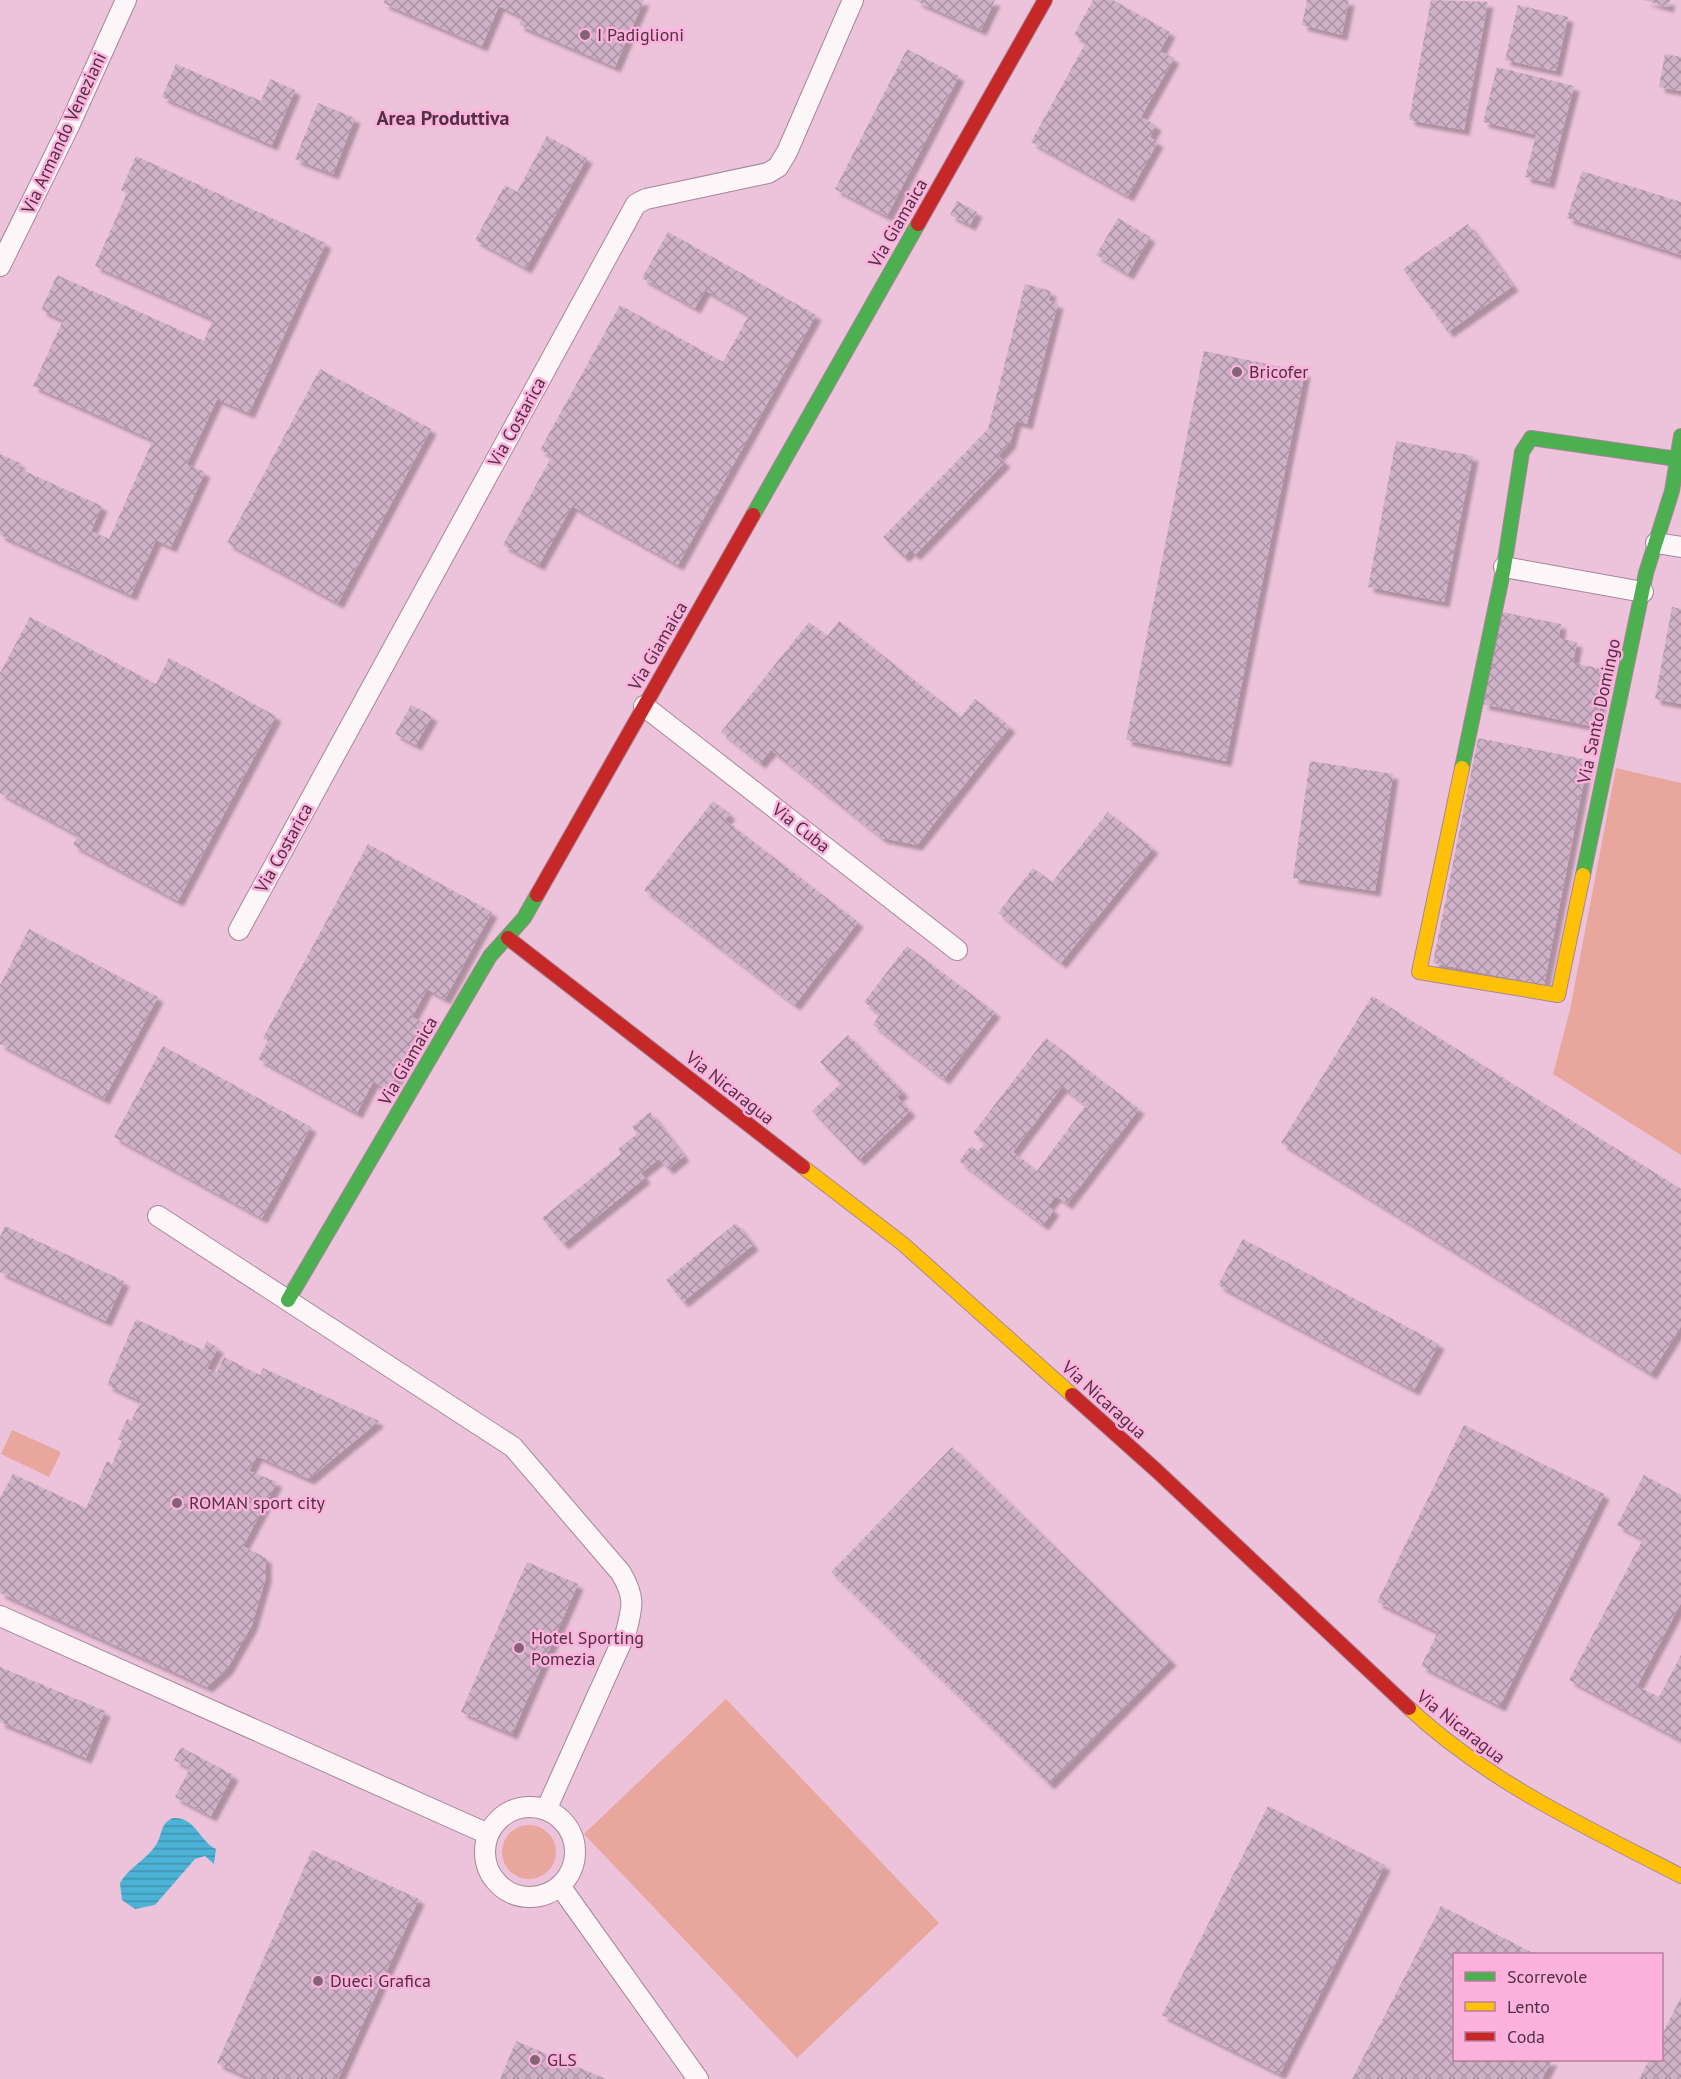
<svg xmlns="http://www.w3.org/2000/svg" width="1681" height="2079" font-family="'PT Sans',sans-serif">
	<defs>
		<pattern id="water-rules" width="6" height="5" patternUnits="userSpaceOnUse" patternTransform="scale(1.5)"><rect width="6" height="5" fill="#4cb2d6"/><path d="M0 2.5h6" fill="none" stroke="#4291af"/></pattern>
		<pattern id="building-cross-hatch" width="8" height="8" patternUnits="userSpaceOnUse" patternTransform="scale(1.5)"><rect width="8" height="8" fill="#cfb2c8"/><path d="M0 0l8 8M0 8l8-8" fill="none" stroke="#aa91a4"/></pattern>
		<filter id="shadow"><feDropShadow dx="5.5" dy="5.5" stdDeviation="1.5" flood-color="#0004"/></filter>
	</defs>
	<rect width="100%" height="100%" fill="#ecc3da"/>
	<g fill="#e8a69c">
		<polygon points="1616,768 1681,783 1681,1155 1553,1074 1570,1010"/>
		<polygon points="12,1430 61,1452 49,1477 1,1454"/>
		<polygon points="726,1699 939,1923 797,2058 584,1834"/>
		<circle cx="529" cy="1852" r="27"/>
	</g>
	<path fill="url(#water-rules)" d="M173,1818C196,1817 199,1841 216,1849L214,1864L205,1856L195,1859L155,1905L135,1909L122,1900L120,1883C129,1867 146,1860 156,1845C163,1834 160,1823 173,1818Z"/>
	<g fill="url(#building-cross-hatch)" fill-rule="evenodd" filter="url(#shadow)">
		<polygon points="385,0 644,0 615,67 519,25 522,17 499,6 482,46 383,3"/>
		<polygon points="914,0 995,0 981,30"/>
		<polygon points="1093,0 1113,0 1170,32 1160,51 1174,58 1141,117 1156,125 1150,137 1158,142 1128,196 1031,142 1086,42 1074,35"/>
		<polygon points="1307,0 1349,0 1342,35 1302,25"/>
		<polygon points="1431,0 1488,2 1464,130 1409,120"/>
		<polygon points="1644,0 1670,0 1668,7"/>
		<polygon points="1518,5 1568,17 1556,71 1505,60"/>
		<polygon points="907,49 959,76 887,216 835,189"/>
		<polygon points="1665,54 1681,57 1681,91 1659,87"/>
		<polygon points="176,64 261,101 270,79 295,90 272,145 162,97"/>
		<polygon points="1497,67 1574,86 1549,183 1525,177 1536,135 1483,122"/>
		<polygon points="318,103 355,118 333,174 295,159"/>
		<polygon points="547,136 587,158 526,268 475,240 505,185 517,192"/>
		<polygon points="136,156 326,243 249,413 217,399 187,464 205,472 171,547 156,540 131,595 0,535 0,454 20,463 18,468 102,506 91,531 109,539 153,440 33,386 63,320 41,310 57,275 204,341 213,319 95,266 127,193 121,190"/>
		<polygon points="1582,171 1681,202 1681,255 1567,218"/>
		<polygon points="957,201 977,212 970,225 950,215"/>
		<polygon points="1118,218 1150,237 1128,274 1096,255"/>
		<polygon points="1468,224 1513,286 1448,332 1403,269"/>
		<polygon points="668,232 816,315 678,565 572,506 539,565 503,545 552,456 540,450 620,305 723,362 749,315 705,290 695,308 642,278"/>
		<polygon points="1025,284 1051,291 1049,301 1058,303 1027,424 1016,421 1010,443 998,456 1005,462 915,555 910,550 904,557 883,537 988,429"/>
		<polygon points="1204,351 1305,372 1226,761 1126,740"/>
		<polygon points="320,369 431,429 338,603 227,543"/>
		<polygon points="1396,441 1473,456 1444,602 1368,587"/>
		<polygon points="1672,607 1681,609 1681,704 1655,699"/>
		<polygon points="1502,612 1561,624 1559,638 1577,642 1573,663 1607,670 1596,727 1483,704"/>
		<polygon points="30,617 156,684 169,658 276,716 178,901 73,845 78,835 0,793 0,673"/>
		<polygon points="839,621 961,717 975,699 1010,727 917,845 882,838 771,750 760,763 721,732 809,622 827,636"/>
		<polygon points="411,705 432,716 416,745 395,734"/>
		<polygon points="1478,738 1588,760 1544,985 1433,963"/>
		<polygon points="1310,761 1393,774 1375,891 1293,878"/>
		<polygon points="713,801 730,814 725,820 858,922 795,1005 644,890"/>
		<polygon points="1108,812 1153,848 1061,963 998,913 1033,868 1052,882"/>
		<polygon points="368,844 492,912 445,999 427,989 412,1017 426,1024 390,1091 373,1082 357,1113 258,1059 268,1041 263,1038"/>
		<polygon points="29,929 158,997 104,1099 0,1044 0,985"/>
		<polygon points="907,946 995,1012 944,1079 873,1025 880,1014 864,1002"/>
		<polygon points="1372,996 1681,1189 1681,1326 1651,1374 1281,1143"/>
		<polygon points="848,1035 903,1092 897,1097 910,1111 859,1160 812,1111 841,1083 820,1062"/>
		<path d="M1046,1038L1139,1109L1067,1204L1056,1196L1048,1206L1054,1210L1043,1225L959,1161L971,1146L978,1151L986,1142L973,1133ZM1062,1087L1086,1105L1037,1171L1013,1152Z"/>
		<polygon points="163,1046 311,1127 262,1218 114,1137"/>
		<polygon points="650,1112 684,1156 668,1169 659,1159 641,1173 645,1178 563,1244 542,1218 621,1154 618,1149 637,1134 632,1127"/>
		<polygon points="736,1223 753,1245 683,1302 666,1280"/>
		<polygon points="5,1226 124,1281 106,1321 0,1272 0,1237"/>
		<polygon points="1243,1239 1439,1344 1414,1390 1218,1285"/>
		<polygon points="136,1319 203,1350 207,1341 218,1348 207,1369 217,1372 224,1357 260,1375 263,1368 379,1421 309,1479 257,1456 249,1471 277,1482 243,1546 266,1558 266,1577 252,1625 227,1669 207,1687 0,1593 0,1498 13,1474 86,1508 107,1461 112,1464 122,1441 118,1439 127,1419 131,1421 141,1401 107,1385"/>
		<polygon points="1464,1425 1604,1494 1500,1706 1421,1666 1438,1632 1377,1602"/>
		<polygon points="952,1447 1171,1660 1049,1784 831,1572"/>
		<polygon points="1644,1475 1681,1495 1681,1603 1637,1686 1659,1697 1681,1655 1681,1740 1569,1680 1643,1539 1617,1525"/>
		<polygon points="527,1562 578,1584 512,1734 461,1712"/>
		<polygon points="0,1667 105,1711 86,1758 0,1722"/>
		<polygon points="181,1747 233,1775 211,1816 175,1797 190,1768 174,1760"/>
		<polygon points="1268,1806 1385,1865 1280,2074 1162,2015"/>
		<polygon points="312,1850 419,1899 338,2079 252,2079 217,2063"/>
		<polygon points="1441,1906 1535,1954 1454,1954 1454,2060 1552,2060 1542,2079 1352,2079"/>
		<polygon points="1681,1997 1681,2079 1639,2079 1649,2060 1662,2060 1662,2035"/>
		<polygon points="516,2041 606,2079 500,2079"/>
	</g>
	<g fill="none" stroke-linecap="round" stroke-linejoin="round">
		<defs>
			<g id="street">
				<polyline points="0,266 69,126 126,0"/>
				<polyline points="1656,543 1681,547"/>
				<polyline points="1504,567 1643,592"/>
				<polyline points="644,706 957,950"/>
				<polyline points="239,930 636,204 646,199 768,173 778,167 787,152 853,0"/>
				<path d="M158,1216L513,1447L621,1573C635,1597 633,1606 626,1632L546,1810"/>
				<polyline points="0,1616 488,1834"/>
				<circle cx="530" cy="1852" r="45"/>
				<polyline points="560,1886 698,2079"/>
			</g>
			<g id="fast">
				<polyline points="753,515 918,224"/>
				<polyline points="1462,768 1504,567 1522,452 1531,438 1677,459"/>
				<polyline points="1583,875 1646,573 1672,491 1681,436"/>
				<polyline points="288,1300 490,956 524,918 537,895"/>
			</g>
			<g id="slow">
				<polyline points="1462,768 1419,972 1558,995 1583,875"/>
				<polyline points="803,1167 903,1244 1072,1395"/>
				<path d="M1409,1708C1488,1782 1586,1827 1681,1876"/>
			</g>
			<g id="jam">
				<polyline points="918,224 1045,0"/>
				<polyline points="537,895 753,515"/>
				<polyline points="508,938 803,1167"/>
				<polyline points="1072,1395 1157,1471 1409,1708"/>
			</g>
		</defs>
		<use href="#street" stroke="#a68699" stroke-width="22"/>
		<use href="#fast" stroke="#a68699" stroke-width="16"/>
		<use href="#slow" stroke="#a68699" stroke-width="16"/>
		<use href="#jam" stroke="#a68699" stroke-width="16"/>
		<use href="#street" stroke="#fcf6f9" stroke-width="20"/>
		<use href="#fast" stroke="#4caf50" stroke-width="14"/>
		<use href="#slow" stroke="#ffc107" stroke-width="14"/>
		<use href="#jam" stroke="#c62828" stroke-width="14"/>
	</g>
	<g fill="#866478" stroke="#fdb2dd" stroke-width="2">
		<circle cx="585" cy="35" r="6"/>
		<circle cx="1237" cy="372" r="6"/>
		<circle cx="177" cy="1503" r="6"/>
		<circle cx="519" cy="1648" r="6"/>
		<circle cx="318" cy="1981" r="6"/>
		<circle cx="535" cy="2060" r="6"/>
	</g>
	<g text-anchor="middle" stroke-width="5" stroke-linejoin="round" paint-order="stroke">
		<g font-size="18" fill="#4f3143" stroke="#fdb2dd" text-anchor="start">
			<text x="597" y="41">I Padiglioni</text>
			<text x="1249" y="378">Bricofer</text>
			<text x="189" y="1509">ROMAN sport city</text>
			<text x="531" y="1644">Hotel Sporting<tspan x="531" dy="21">Pomezia</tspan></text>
			<text x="330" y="1987">Duecì Grafica</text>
			<text x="547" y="2066">GLS</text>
		</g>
		<g font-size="18" fill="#4f3143" stroke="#fdb2dd">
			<text transform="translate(64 133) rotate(-65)" y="6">Via Armando Veneziani</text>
			<text transform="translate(898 223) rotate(-60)" y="6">Via Giamaica</text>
			<text transform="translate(517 422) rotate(-61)" y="6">Via Costarica</text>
			<text transform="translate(658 646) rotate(-60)" y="6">Via Giamaica</text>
			<text transform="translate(1599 711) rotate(-78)" y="6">Via Santo Domingo</text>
			<text transform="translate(801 828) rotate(38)" y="6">Via Cuba</text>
			<text transform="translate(284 848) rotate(-61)" y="6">Via Costarica</text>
			<text transform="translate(408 1061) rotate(-60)" y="6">Via Giamaica</text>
			<text transform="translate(730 1088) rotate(38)" y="6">Via Nicaragua</text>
			<text transform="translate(1104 1400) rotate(42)" y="6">Via Nicaragua</text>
			<text transform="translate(1461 1727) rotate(38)" y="6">Via Nicaragua</text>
		</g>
		<g font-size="20" font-weight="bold" fill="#4f3143" stroke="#fdb2dd">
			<text x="443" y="125">Area Produttiva</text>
		</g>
	</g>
	<rect x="1453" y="1953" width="210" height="108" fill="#fdb2dd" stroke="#b77e9f" stroke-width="1.5"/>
	<rect x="1465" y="1972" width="30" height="9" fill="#4caf50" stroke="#b77e9f" stroke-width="1.5"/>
	<text x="1507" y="1983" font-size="18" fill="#4f3143">Scorrevole</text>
	<rect x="1465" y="2002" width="30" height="9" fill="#ffc107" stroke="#b77e9f" stroke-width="1.5"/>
	<text x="1507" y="2013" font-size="18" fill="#4f3143">Lento</text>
	<rect x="1465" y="2032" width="30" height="9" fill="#c62828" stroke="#b77e9f" stroke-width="1.5"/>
	<text x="1507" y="2043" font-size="18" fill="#4f3143">Coda</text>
</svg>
